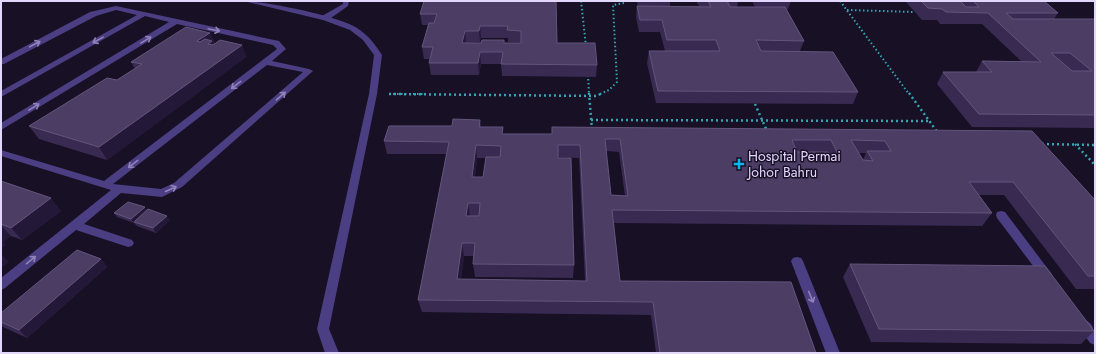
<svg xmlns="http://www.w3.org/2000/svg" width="1096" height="354" font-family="Jost,sans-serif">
	<rect width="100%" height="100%" fill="#181025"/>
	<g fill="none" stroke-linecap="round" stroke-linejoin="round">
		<g stroke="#36a4b2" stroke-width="2" stroke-dasharray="1.5 2.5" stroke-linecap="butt">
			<polyline points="581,1 586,46"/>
			<polyline points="840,1 909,94"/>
			<polyline points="847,10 915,12"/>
			<polyline points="588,75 589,94"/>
			<polyline points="389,94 425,94"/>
			<polyline points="600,94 609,90 617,82 613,5 624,3"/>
		</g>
		<g stroke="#36a4b2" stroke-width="2.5" stroke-dasharray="2 3" stroke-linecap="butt">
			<polyline points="589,93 592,130"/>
			<polyline points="909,93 938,133"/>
			<polyline points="389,94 597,96 602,93"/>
			<polyline points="755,104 767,131"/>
			<polyline points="591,120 928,121"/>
			<polyline points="1042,144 1095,145"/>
			<polyline points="1075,144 1095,165"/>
		</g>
		<g fill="#4c3e82" fill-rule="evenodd">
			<polygon points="343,1 349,1 348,6 328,20 322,20 322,16 343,4"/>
			<path d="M116,6L279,41L286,49L272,61L309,69L313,71L182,187L162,197L121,193L84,224L132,240L134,243L132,246L128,247L76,230L5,288L1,290V278L111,190L1,156V150L104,181L277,49L273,45L177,24L1,130V123L169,22L145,16L1,97V91L137,15L116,10L96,16L4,64H1V59L90,12ZM267,65L303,72L174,183L161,189L113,184Z"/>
			<polygon points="1001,211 1005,212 1051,273 1053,276 1051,279 1047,281 1043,279 997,218 996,215 997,212"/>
			<polygon points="797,257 801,258 803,261 840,353 826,353 791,261 793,258"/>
			<path d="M1083,319C1095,323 1095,334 1095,345L1090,343L1077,324L1079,320Z"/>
		</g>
		<path fill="#4c3e82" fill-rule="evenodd" d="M243,1C265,1 339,16 357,28C368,35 375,44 382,55L377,94L329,329L339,353H325L317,329L369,94L374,55L363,40L350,30L323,20Z"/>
	</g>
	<g fill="#392a52" fill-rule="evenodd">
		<path d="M406,1H556L557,43L597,65L596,77L502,76L501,64H481L479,75H431L429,63L430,59H424L422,47L428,25H422L420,14L424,2ZM481,38H508V42H521V43H466L480,42Z"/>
		<polygon points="637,1 670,1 670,6 699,6 696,1 738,1 737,7 755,7 752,1 791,1 788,9 786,9 804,41 800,51 858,92 853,104 656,103 647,63 649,51 665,51 660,32 639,32 636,17 637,6 638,6"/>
		<polygon points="907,1 1044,1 1058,13 1054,19 1095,19 1095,128 972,127 937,84 943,72 976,72 982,61 1021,61 982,24 940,24 937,20 922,20 906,2"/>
		<polygon points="210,33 215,44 242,45 246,57 107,160 39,139 29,126 117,80 135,69 131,62"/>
		<path d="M480,120L481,127L503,134H552L1032,131L1095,200V289H1076L1004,195H979L992,213L982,226L614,223L620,281L816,353H656L651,315L422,312L418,300L446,154H387L384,141ZM606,151L619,152L625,196L611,195ZM858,153H866L863,160ZM558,157L579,158L585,281L461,279L464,256H474L473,264L475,277L573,278L574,265ZM477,158H486L483,177H475Z"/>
		<polygon points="1,181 61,211 22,240 11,236 3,242 5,245 1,248"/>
		<polygon points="147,210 170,220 156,233 137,226 134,223 117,217 114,213"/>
		<polygon points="101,259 107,267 27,338 1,326 1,313"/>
		<polygon points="850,264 1094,331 1081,344 871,342 843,277"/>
	</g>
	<g fill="#241838">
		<polygon points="480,26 481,38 480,42 479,31"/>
		<polygon points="465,31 466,42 464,55 462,43"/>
		<polygon points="210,33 215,45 214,45 197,41"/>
		<polygon points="242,45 246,57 107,160 99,147"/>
		<polygon points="480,52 481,64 479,75 478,63"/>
		<polygon points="476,145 477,158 473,190 472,177"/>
		<polygon points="51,198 61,211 22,240 11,228"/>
		<polygon points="468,203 470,216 466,216"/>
		<polygon points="145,207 148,212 134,222 134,223 131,219"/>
		<polygon points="167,216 170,220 156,233 153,228"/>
		<polygon points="1,225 11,236 3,242 5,245 1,248"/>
		<polygon points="462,243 464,256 459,292 457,279"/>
		<polygon points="1,254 9,262 1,268"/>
		<polygon points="101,259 107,267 27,338 19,330"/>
	</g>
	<g fill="#4b3d64" stroke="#63557c" fill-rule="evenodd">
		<path d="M424,1H556L557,43H595L597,65L501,64L503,52H480L478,63H429L433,47H422L429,23H434L437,14H420ZM480,26H508L507,30L521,31V43H504V40H482L481,43H462L465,31H479Z"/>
		<polygon points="708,1 727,1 730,7 785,7 804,41 756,40 761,51 833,52 858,92 658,91 649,51 720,51 716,40 667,40 662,20 640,20 637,6 711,7"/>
		<path d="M921,1H960L966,7H979L973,1H1044L1058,13H1006L1013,19H1095V115L979,114L943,72H992L982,61L1041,62L988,13L946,12L942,9L928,8ZM1051,53H1070L1092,71H1072Z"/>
		<polygon points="186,27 210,33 197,41 200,42 205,39 212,41 208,44 213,45 220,40 242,45 99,147 29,126 107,78 117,80 142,64 131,62"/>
		<path d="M453,119L480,120L479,127H503L502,134H552V127L1032,131L1095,200V276H1088L1013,182H969L992,213L612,210L620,281L791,282L816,353H660L653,302L418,300L449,142L384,141L389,126H452ZM605,139H620L628,196L611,195ZM792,140H831L841,160H832L828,152H797ZM851,140L885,141L891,151H867L873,161L863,160ZM476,145L501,146L500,157H486L483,177H472ZM558,145H580L587,281L457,279L462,243H475L473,264L574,265L571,158H558ZM468,203H480L479,216H466Z"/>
		<polygon points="1,181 51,198 11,228 1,224"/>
		<polygon points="128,202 145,207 131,219 114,213"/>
		<polygon points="148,209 167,216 153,228 134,222"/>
		<polygon points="77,250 101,259 19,330 1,322 1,313"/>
		<polygon points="850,264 1045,266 1094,331 879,329"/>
	</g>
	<defs><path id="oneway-shaft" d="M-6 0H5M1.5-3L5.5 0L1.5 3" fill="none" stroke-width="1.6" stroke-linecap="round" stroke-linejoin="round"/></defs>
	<g stroke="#9083b9">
		<use href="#oneway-shaft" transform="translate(214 30) rotate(12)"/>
		<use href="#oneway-shaft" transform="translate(98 40) rotate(151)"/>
		<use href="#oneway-shaft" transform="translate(146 40) rotate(-31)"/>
		<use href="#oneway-shaft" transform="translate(35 44) rotate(-28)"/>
		<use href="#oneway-shaft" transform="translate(236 85) rotate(142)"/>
		<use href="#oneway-shaft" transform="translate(281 96) rotate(-41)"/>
		<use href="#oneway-shaft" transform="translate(34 107) rotate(-31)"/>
		<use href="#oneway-shaft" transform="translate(133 164) rotate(142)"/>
		<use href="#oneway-shaft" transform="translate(171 189) rotate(-24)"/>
		<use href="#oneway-shaft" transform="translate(31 260) rotate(-39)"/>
		<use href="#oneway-shaft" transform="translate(811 297) rotate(68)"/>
	</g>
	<path fill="#0db4f3" stroke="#181025" stroke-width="1.5" d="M737 158h4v4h4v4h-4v4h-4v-4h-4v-4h4z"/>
	<g text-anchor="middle" stroke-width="3" stroke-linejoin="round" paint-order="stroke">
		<g font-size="14" fill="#e2d7fd" stroke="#181025" text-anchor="start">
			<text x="748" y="161">Hospital Permai<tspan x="748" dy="16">Johor Bahru</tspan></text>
		</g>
	</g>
	<rect width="1096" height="354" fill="none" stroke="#e2d7fd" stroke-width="4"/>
</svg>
